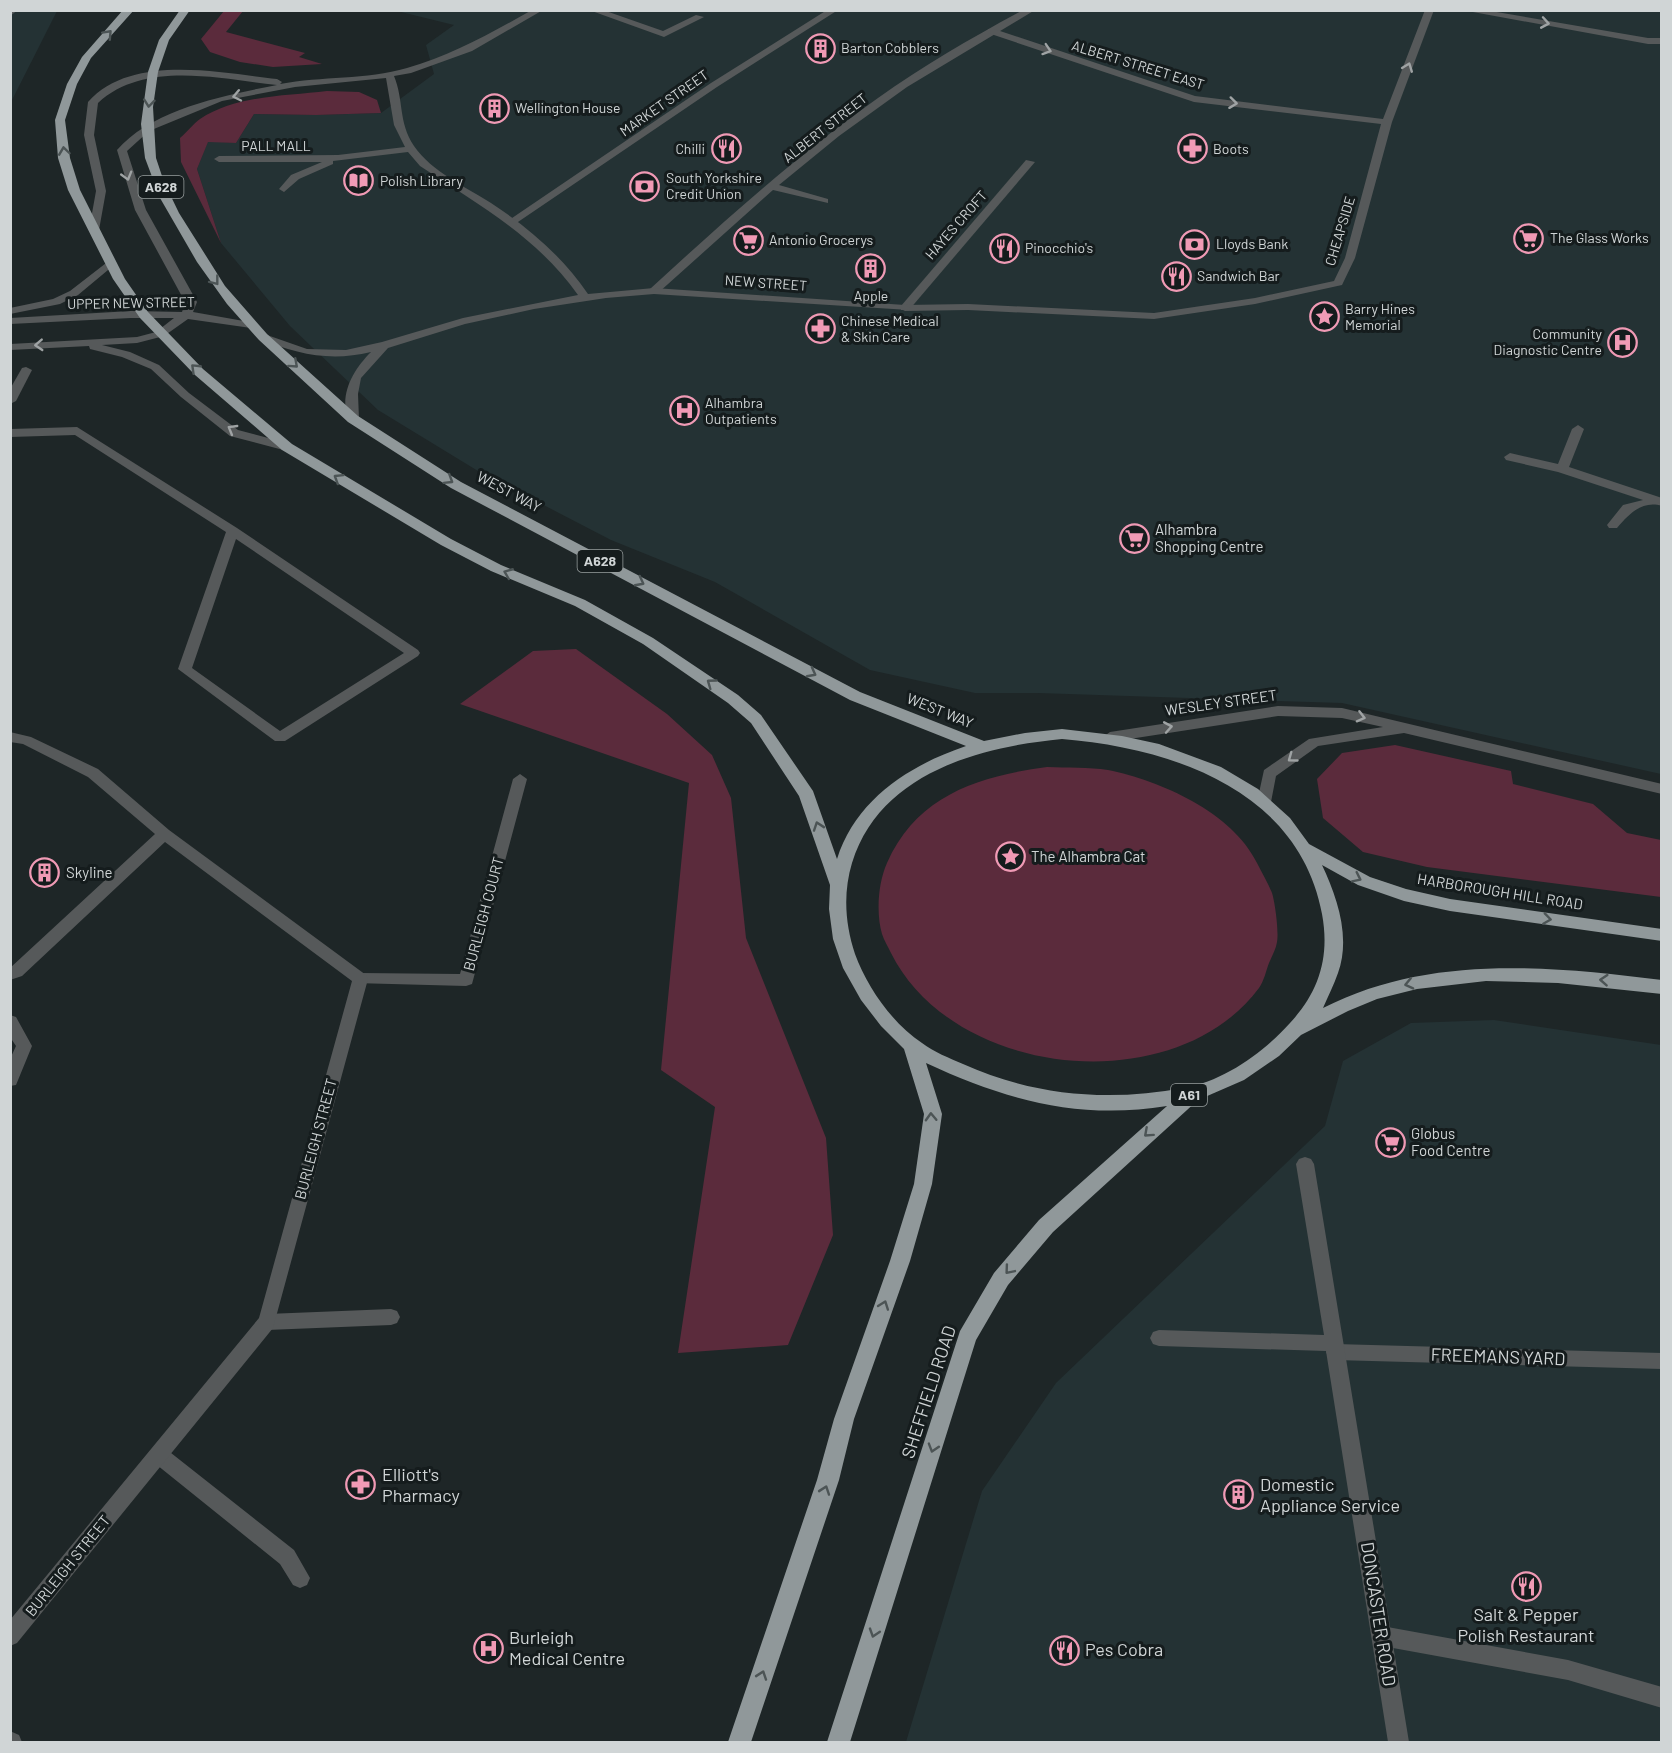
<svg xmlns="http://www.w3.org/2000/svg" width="1672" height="1753" font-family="Barlow,sans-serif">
	<rect width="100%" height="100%" fill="#1e2627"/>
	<g fill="#243234">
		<polygon points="11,11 57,11 11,102"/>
		<polygon points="397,11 1661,11 1661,774 1342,703 1038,693 975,693 870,670 715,582 611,540 478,471 378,410 290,326 221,243 197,169 208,141 236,143 254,114 316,115 381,113 434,74 426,45 454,25"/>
		<polygon points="1494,1020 1661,1045 1661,1742 906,1742 982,1491 1056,1383 1325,1126 1343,1061 1411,1023"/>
	</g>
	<g fill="#5b2b3c">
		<polygon points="224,11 243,11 226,32 305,53 299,57 322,64 273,67 240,62 210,52 201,39"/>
		<path d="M327,91L359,92L377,100L381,113L316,115L254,114L236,143L208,142L197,169L221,243L181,162L180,138C187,132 193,124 200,119C236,95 287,96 327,91Z"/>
		<polygon points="576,649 667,714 712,755 731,798 746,938 826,1138 833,1235 788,1345 678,1353 715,1107 661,1070 689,783 460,704 533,651"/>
		<polygon points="1395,745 1511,771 1513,784 1593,804 1627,833 1661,840 1661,897 1427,867 1363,852 1323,818 1317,779 1342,753"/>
		<path d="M1047,767C1067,768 1089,767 1108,770C1161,781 1232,812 1257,863C1262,873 1268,883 1272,893C1275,902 1279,932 1277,942C1276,949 1272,956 1269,963C1266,971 1264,981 1259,988C1175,1101 954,1079 891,953C888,947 884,940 882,934C876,913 878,883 887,863C917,795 979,776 1047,767Z"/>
	</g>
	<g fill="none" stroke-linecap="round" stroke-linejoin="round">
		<g fill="#56595a" fill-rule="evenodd">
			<polygon points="10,10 18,10 10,16"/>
			<polygon points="589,10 603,10 663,31 696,15 704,17 664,37"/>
			<path d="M1023,10H1035L907,87L839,136L779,185L828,199V203L773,190L658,293H650V289C723,222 797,155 878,98C924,65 973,37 1023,10Z"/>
			<polygon points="1026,160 1035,162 909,310 901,310 901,306"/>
			<path d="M1578,425L1584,429L1569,467L1662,498V506C1642,500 1629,514 1617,528H1609L1607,525L1623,505L1643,500L1558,472L1506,460L1504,457L1510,453L1558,464L1572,429Z"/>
			<path d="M77,427L237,528L418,650L420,653L418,656L285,741H275L178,669L226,532L75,435L10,437V429ZM236,539L404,653L280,731L192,668Z"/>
			<polygon points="520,774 527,779 472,984 466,986 354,983 352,979 354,975 360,973 460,974 513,779"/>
			<polygon points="10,1015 16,1017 32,1046 16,1085 10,1086 10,1059 16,1046 10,1037"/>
			<polygon points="391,1309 397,1311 400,1317 397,1323 391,1325 267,1330 261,1328 258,1322 261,1316 267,1314"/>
			<polygon points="1335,1344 1662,1353 1662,1369 1335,1360 1329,1358 1326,1352 1329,1346"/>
			<polygon points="159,1446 166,1449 294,1550 310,1578 307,1585 300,1588 293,1585 280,1564 152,1461 149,1455 152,1449"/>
			<polygon points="1382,1626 1568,1660 1662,1687 1662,1708 1568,1680 1382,1646 1375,1643 1372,1636 1375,1629"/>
		</g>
		<g fill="#56595a" fill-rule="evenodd">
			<polygon points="827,10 838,10 717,87 515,224 506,222 711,83"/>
			<polygon points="1425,10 1434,10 1392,122 1355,258 1342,285 1255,304 1154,319 968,310 905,311 899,308 905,305 968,304 1154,313 1255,298 1334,281 1345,258 1381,124 1194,102 988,33 988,29 994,29 1195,96 1383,119"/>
			<polygon points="1462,10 1485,10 1648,38 1662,38 1662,44 1648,44"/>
		</g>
		<g fill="#56595a" fill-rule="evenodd">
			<path d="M532,10H543L472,51L411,73L394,76C404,100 398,122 414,146C432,172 466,187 491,203C529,228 562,256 588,294L654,288L905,305L911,308L909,310L654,294L606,298L534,309L465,324L388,348L361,378L358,394L359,419L357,422H349C338,395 353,370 371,352C330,362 297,354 259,339V335H267L307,349L346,350L382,342L463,318L578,295C538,238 478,204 420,166L408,152L333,161V164L299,179L284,192L279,189L291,175L322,162H219L214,159L219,156L338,155L405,147L394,125L386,78L295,87L222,101L149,131L127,151L146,210L197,302L193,312L255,323L257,325L251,328L188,319L164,336L137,343L102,345L130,352L159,365L189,393L238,430L291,444V450L287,451L230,436L181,397L151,369L122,357L90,349L89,346L10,350V344L137,337L156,332L174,318H131L10,324V318L131,311L182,312L185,302L135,210L117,150C152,109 226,95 277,85C219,79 145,60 98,103L94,135L106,191L99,230L94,233L89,230L96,191L84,135L88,102C132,53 220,73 277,79L282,82L280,84C322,76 366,80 407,68C452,55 491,33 532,10Z"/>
			<polygon points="110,260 115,263 114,265 78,295 60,304 10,314 10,308 53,299 70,291"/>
			<polygon points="26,367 32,370 16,401 10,404 10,389 22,368"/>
			<polygon points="10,732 31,737 98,769 169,830 366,975 368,979 273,1328 17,1643 10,1646 10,1620 259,1318 352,981 165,842 22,976 10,980 10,968 155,834 88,777 23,744 10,742"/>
			<polygon points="1305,1157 1311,1159 1314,1164 1409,1742 1388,1742 1326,1351 1159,1346 1153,1344 1150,1338 1153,1332 1159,1330 1324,1335 1296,1164 1299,1159"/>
			<polygon points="10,1731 19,1735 22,1742 10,1742"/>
		</g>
		<polygon fill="#56595a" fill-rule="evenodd" points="1278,706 1342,708 1662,784 1662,794 1404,733 1318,746 1276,776 1271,802 1264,807 1257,802 1264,770 1309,739 1383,727 1342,718 1278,716 1110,742 1103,737 1110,732"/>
		<path fill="#90989a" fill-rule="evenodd" d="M123,10H134L91,58L77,84L65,120L70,158L80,190L125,279L148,312L203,369L292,444L451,539L501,565L585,600L653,638L738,695L761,715L813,791L837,859C856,799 910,765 966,746L850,700L451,488L348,422L259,340L227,304L197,262L160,198L145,158L141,124L148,72L159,40L180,10H190L169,40L158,72L153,107L156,158L164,182L179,213L225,286L267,334L358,416L461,482L860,692L984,741L1025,733L1062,729L1122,736L1159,744L1221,767L1258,789L1290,818L1309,844L1370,877L1406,889L1450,899L1662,929V941L1450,911L1404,901L1358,885L1322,865C1337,897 1351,937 1338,973C1334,985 1328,996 1323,1008C1428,954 1549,966 1662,980V994L1558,983L1486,981L1417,989L1377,999L1348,1011L1301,1035L1279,1056L1244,1080L1198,1100L1053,1232L1008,1285L976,1340L850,1742H827L960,1331L994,1273L1039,1220L1167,1106C1078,1120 1006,1100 926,1063L942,1114L932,1184L910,1261L854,1419L839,1480L751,1742H728L817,1480L834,1419L890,1261L914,1184L924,1114L904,1049L881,1026L861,1000L843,968L833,939L829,909L830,885L799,796L751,723L728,703L643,644L575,606L491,571L441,545L282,450L195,375L140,318L113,279L68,190L58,158L55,120L67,84L82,57ZM1062,739C1172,748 1299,790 1322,914C1330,957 1319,992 1290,1023C1263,1053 1224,1081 1184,1088C1108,1102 1034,1096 963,1064C949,1058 934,1052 922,1043C892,1023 867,987 855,954C845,924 843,893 852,863C880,773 979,747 1062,739Z"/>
	</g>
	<defs><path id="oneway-chevron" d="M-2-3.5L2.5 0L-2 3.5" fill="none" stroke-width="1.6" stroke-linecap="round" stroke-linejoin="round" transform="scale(1.5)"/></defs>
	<g stroke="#9fa3a4">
		<use href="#oneway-chevron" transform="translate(1545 23) rotate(10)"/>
		<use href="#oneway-chevron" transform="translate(1047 50) rotate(18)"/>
		<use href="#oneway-chevron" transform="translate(1408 67) rotate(-69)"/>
		<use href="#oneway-chevron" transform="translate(237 96) rotate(168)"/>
		<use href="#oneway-chevron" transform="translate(1233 103) rotate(7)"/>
		<use href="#oneway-chevron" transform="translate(127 176) rotate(74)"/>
		<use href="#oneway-chevron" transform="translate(39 345) rotate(177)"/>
		<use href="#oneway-chevron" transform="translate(232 429) rotate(-150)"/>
		<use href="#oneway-chevron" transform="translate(1361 717) rotate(14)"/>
		<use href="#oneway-chevron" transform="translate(1168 727) rotate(-10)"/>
		<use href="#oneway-chevron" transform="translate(1292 758) rotate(144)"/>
	</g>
	<g stroke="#4c5455">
		<use href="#oneway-chevron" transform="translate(108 34) rotate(-47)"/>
		<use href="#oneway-chevron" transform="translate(149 103) rotate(96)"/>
		<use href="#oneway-chevron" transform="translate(64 151) rotate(-98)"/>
		<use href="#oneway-chevron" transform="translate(215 281) rotate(52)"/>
		<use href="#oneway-chevron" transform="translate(294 364) rotate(42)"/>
		<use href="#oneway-chevron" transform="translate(195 368) rotate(-136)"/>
		<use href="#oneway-chevron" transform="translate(338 478) rotate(-148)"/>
		<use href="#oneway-chevron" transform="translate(449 480) rotate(32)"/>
		<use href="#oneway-chevron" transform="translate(508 573) rotate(-158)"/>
		<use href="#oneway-chevron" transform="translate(640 582) rotate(28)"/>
		<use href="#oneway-chevron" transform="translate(812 673) rotate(28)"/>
		<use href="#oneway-chevron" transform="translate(711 683) rotate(-144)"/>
		<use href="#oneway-chevron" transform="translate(818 826) rotate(-109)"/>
		<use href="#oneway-chevron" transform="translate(1357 878) rotate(26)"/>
		<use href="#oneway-chevron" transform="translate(1547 919) rotate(8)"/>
		<use href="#oneway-chevron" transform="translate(1604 980) rotate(-176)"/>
		<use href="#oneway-chevron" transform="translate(1409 984) rotate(167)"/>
		<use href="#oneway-chevron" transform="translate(931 1117) rotate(-92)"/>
		<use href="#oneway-chevron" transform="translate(1148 1133) rotate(138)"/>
		<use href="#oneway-chevron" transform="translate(1009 1270) rotate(130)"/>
		<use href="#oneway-chevron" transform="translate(884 1305) rotate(-70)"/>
		<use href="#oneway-chevron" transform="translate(933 1448) rotate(107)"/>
		<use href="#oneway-chevron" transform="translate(825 1490) rotate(-71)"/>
		<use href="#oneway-chevron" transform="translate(874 1633) rotate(108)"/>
		<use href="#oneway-chevron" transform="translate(762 1675) rotate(-71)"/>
	</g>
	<defs>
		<symbol id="building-ring" viewBox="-11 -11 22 22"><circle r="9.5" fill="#151c1d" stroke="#f09ab5" stroke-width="1.5"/><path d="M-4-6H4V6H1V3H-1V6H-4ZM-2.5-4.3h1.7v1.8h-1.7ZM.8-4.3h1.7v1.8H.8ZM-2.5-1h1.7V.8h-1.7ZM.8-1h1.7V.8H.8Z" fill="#f09ab5"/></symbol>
		<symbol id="restaurant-ring" viewBox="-11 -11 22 22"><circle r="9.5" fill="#151c1d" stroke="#f09ab5" stroke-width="1.5"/><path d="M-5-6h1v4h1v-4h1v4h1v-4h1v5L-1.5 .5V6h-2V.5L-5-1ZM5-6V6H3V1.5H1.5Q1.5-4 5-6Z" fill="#f09ab5"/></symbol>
		<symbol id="pharmacy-ring" viewBox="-11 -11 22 22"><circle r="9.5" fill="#151c1d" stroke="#f09ab5" stroke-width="1.5"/><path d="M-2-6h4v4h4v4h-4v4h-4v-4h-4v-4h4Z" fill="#f09ab5"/></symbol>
		<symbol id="library-ring" viewBox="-11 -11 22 22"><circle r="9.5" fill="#151c1d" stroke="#f09ab5" stroke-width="1.5"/><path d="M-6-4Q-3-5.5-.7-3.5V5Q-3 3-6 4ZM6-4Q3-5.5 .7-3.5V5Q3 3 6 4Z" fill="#f09ab5"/></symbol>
		<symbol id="bank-ring" viewBox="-11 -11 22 22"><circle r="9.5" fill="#151c1d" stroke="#f09ab5" stroke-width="1.5"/><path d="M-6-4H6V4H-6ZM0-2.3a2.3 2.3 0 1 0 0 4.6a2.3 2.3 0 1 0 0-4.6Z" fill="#f09ab5"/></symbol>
		<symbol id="supermarket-ring" viewBox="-11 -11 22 22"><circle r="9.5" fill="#151c1d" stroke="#f09ab5" stroke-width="1.5"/><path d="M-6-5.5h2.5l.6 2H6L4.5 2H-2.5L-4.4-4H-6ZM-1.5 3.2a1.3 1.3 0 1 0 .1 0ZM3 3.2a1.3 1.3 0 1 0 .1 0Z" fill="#f09ab5"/></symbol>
		<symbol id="sight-ring" viewBox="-11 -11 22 22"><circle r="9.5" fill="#151c1d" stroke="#f09ab5" stroke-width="1.5"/><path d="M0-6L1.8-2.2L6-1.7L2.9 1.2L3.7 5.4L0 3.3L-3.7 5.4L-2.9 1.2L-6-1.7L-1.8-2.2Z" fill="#f09ab5"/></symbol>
		<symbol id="hospital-ring" viewBox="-11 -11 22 22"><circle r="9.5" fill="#151c1d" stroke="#f09ab5" stroke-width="1.5"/><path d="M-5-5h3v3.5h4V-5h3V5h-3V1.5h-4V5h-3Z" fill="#f09ab5"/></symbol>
	</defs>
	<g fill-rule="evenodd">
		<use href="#building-ring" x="804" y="32" width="33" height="33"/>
		<use href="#building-ring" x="478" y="92" width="33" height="33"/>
		<use href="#restaurant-ring" x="710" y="132" width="33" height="33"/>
		<use href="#pharmacy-ring" x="1176" y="132" width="33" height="33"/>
		<use href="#library-ring" x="342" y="164" width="33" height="33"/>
		<use href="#bank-ring" x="628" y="170" width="33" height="33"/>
		<use href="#supermarket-ring" x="1512" y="222" width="33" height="33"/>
		<use href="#supermarket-ring" x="732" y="224" width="33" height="33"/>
		<use href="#bank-ring" x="1178" y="228" width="33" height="33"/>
		<use href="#restaurant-ring" x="988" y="232" width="33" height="33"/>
		<use href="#building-ring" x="854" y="252" width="33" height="33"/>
		<use href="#restaurant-ring" x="1160" y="260" width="33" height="33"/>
		<use href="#sight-ring" x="1308" y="300" width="33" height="33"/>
		<use href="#pharmacy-ring" x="804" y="312" width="33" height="33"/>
		<use href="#hospital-ring" x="1606" y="326" width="33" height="33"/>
		<use href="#hospital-ring" x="668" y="394" width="33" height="33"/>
		<use href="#supermarket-ring" x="1118" y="522" width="33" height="33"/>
		<use href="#sight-ring" x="994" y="840" width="33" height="33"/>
		<use href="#building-ring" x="28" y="856" width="33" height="33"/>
		<use href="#supermarket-ring" x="1374" y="1126" width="33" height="33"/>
		<use href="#pharmacy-ring" x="344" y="1468" width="33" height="33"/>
		<use href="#building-ring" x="1222" y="1478" width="33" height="33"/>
		<use href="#restaurant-ring" x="1510" y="1570" width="33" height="33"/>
		<use href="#hospital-ring" x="472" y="1632" width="33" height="33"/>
		<use href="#restaurant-ring" x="1048" y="1634" width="33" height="33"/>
	</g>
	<g text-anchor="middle" stroke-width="6" stroke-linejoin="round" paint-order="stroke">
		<g font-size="14" fill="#d0d5d6" stroke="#151c1d" text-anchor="start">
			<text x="841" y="53">Barton Cobblers</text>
			<text x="515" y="113">Wellington House</text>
			<text x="705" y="154" text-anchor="end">Chilli</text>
			<text x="1213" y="154">Boots</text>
			<text x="666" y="183">South Yorkshire<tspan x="666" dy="16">Credit Union</tspan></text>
			<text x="380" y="186">Polish Library</text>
			<text x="1550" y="243">The Glass Works</text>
			<text x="769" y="245">Antonio Grocerys</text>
			<text x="1216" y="249">Lloyds Bank</text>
			<text x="1025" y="253">Pinocchio's</text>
			<text x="1197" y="281">Sandwich Bar</text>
			<text x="871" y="301" text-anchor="middle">Apple</text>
			<text x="1345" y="314">Barry Hines<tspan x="1345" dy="16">Memorial</tspan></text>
			<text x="841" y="326">Chinese Medical<tspan x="841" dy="16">&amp; Skin Care</tspan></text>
			<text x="1602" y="339" text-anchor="end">Community<tspan x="1602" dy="16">Diagnostic Centre</tspan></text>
			<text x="705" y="408">Alhambra<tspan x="705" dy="16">Outpatients</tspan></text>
		</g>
		<g font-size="14" fill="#d0d5d6" stroke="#151c1d">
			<text transform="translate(1138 65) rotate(17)" y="5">ALBERT STREET EAST</text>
			<text transform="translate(664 103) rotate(-35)" y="5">MARKET STREET</text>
			<text transform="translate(825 128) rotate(-38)" y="5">ALBERT STREET</text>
			<text x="276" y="151">PALL MALL</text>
			<text transform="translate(956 225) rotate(-49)" y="5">HAYES CROFT</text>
			<text transform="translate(1340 231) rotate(-73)" y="5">CHEAPSIDE</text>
			<text transform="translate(766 283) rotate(4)" y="5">NEW STREET</text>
			<text transform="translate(131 303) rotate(-1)" y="5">UPPER NEW STREET</text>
		</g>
		<g fill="#151c1d" stroke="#989e9e" stroke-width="1.5">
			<rect x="138.5" y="176" width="45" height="22" rx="4.5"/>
			<rect x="577.5" y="550" width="45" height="22" rx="4.5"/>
			<rect x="1171" y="1084" width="36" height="22" rx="4.5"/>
		</g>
		<g font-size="14" font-weight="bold" fill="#d0d5d6">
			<text x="161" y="192">A628</text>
			<text x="600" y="566">A628</text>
			<text x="1189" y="1100">A61</text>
		</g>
		<g font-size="15" fill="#d0d5d6" stroke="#151c1d">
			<text transform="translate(509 492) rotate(28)" y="5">WEST WAY</text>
			<text transform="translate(1221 703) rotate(-8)" y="5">WESLEY STREET</text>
			<text transform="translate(940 711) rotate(22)" y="5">WEST WAY</text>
			<text transform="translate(1500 892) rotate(9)" y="5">HARBOROUGH HILL ROAD</text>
			<text transform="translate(484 914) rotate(-75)" y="5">BURLEIGH COURT</text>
			<text transform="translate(316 1139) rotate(-75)" y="5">BURLEIGH STREET</text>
			<text transform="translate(68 1566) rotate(-51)" y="5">BURLEIGH STREET</text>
		</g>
		<g font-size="15" fill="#d0d5d6" stroke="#151c1d" text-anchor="start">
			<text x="1155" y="535">Alhambra<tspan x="1155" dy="17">Shopping Centre</tspan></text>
			<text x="1031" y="862">The Alhambra Cat</text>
			<text x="66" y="878">Skyline</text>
			<text x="1411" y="1139">Globus<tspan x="1411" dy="17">Food Centre</tspan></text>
		</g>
		<g font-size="18" fill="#d0d5d6" stroke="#151c1d">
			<text transform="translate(1498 1357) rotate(2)" y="6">FREEMANS YARD</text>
			<text transform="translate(929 1392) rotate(-72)" y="6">SHEFFIELD ROAD</text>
			<text transform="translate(1378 1614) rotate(81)" y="6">DONCASTER ROAD</text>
		</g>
		<g font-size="18" fill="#d0d5d6" stroke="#151c1d" text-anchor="start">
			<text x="382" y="1481">Elliott's<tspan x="382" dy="21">Pharmacy</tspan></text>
			<text x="1260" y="1491">Domestic<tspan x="1260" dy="21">Appliance Service</tspan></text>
			<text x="1526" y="1621" text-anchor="middle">Salt &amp; Pepper<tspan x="1526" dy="21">Polish Restaurant</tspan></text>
			<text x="509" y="1644">Burleigh<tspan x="509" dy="21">Medical Centre</tspan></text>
			<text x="1085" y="1656">Pes Cobra</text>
		</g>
	</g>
	<rect width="1672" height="1753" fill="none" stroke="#d0d5d6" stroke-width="24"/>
</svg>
